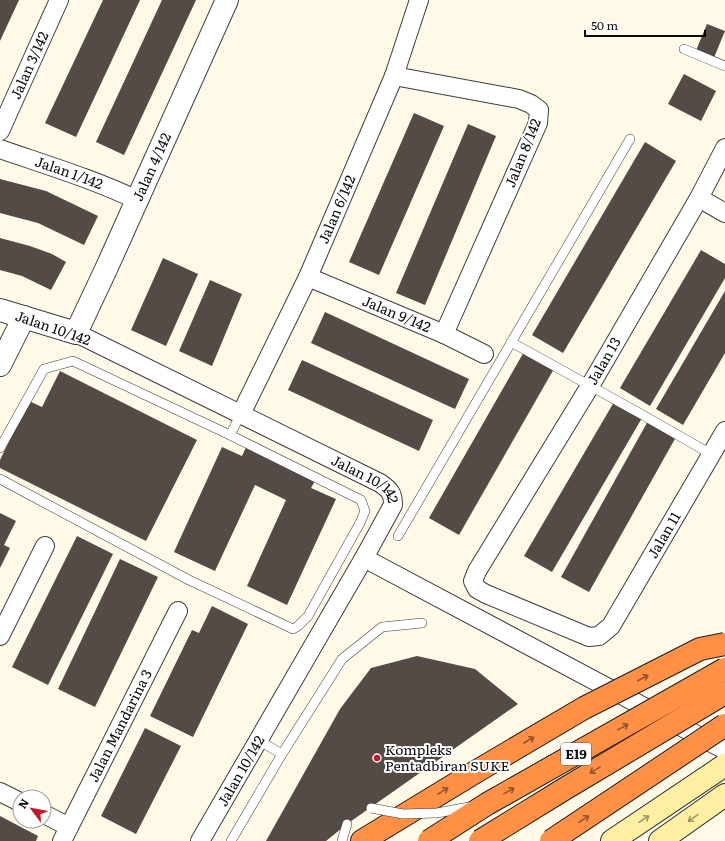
<svg xmlns="http://www.w3.org/2000/svg" width="725" height="841" font-family="Literata,serif">
	<rect width="100%" height="100%" fill="#fff9e7"/>
	<g fill="#544a46">
		<polygon points="0,0 19,0 0,41"/>
		<polygon points="103,0 140,0 76,137 45,123"/>
		<polygon points="162,0 196,0 124,155 96,142"/>
		<polygon points="707,24 725,31 713,60 695,53"/>
		<polygon points="684,74 716,91 701,121 668,104"/>
		<polygon points="414,113 444,126 379,275 349,262"/>
		<polygon points="468,124 496,136 425,305 396,293"/>
		<polygon points="645,142 676,161 563,353 532,335"/>
		<polygon points="0,179 46,191 98,216 84,245 38,223 0,213"/>
		<polygon points="0,238 30,246 52,254 66,262 51,290 22,276 0,270"/>
		<polygon points="701,250 725,264 725,278 650,406 620,388"/>
		<polygon points="163,258 198,274 166,346 131,330"/>
		<polygon points="210,280 242,294 212,366 179,351"/>
		<polygon points="725,291 725,353 683,425 656,409"/>
		<polygon points="325,312 469,379 455,409 311,343"/>
		<polygon points="525,350 555,367 459,535 429,518"/>
		<polygon points="302,360 433,420 419,451 288,390"/>
		<polygon points="60,371 197,440 146,541 0,468 0,460 29,401 42,407"/>
		<polygon points="614,402 642,418 552,572 524,556"/>
		<polygon points="648,421 676,437 589,592 561,577"/>
		<polygon points="247,445 317,477 311,488 336,499 287,605 247,586 286,500 255,485 215,571 174,552 222,447 242,456"/>
		<polygon points="0,513 16,521 4,545 10,548 0,568"/>
		<polygon points="77,536 113,554 48,685 12,667"/>
		<polygon points="120,559 158,577 95,707 58,689"/>
		<polygon points="212,606 248,624 193,737 150,716 192,630 199,633"/>
		<polygon points="417,656 475,669 518,704 347,824 326,841 266,841 340,709 371,668"/>
		<polygon points="145,728 181,746 136,834 101,816"/>
		<polygon points="0,816 38,836 36,841 0,841"/>
	</g>
	<g fill="none" stroke-linecap="round" stroke-linejoin="round">
		<defs>
			<g id="service">
				<polyline points="684,49 725,66"/>
				<polyline points="511,342 641,414 711,454"/>
				<polyline points="230,435 241,414"/>
				<polyline points="0,448 44,369 73,361 230,435 361,500 365,511 360,523 308,616 298,626 293,629 189,580 0,479"/>
				<polyline points="398,536 630,139"/>
				<polyline points="258,740 282,754"/>
				<polyline points="231,841 282,754 342,659 382,627 422,623"/>
				<polyline points="342,841 347,824"/>
			</g>
			<g id="minor">
				<polyline points="394,76 519,99 531,104 539,110 538,123 444,334"/>
				<path id="s1" d="M0,131L59,0"/>
				<path id="s2" d="M725,148L699,198L590,386L477,571L473,581L477,589L486,594L589,637L599,636L611,626L725,431"/>
				<path id="s3" d="M0,149C46,165 93,179 137,200"/>
				<polyline points="699,198 725,213"/>
				<path id="s4" d="M308,277L444,334L484,354"/>
				<path id="s5" d="M76,333L380,483C390,490 393,493 393,505L364,558L200,841"/>
				<path id="s6" d="M241,414L308,277L394,76L419,0"/>
				<polyline points="364,558 725,750"/>
				<polyline points="0,636 45,546"/>
				<polyline points="0,792 20,802"/>
				<polyline points="44,814 69,827"/>
				<path id="s7" d="M62,841L178,611"/>
			</g>
			<g id="tertiary">
				<path id="s8" d="M0,310L76,333L107,267L227,0"/>
				<polyline points="0,365 24,317"/>
			</g>
			<g id="secondary">
				<polyline points="612,841 725,765"/>
				<polyline points="660,841 725,795"/>
			</g>
			<polyline id="motorway" points="362,841 472,774"/>
		</defs>
		<use href="#service" stroke="#3d3d3d" stroke-width="10"/>
		<use href="#minor" stroke="#3d3d3d" stroke-width="20"/>
		<use href="#tertiary" stroke="#3d3d3d" stroke-width="24"/>
		<use href="#secondary" stroke="#2c2c2c" stroke-width="24"/>
		<use href="#motorway" stroke="#1b1b1b" stroke-width="24"/>
		<use href="#service" stroke="#fff" stroke-width="9"/>
		<use href="#minor" stroke="#fff" stroke-width="18"/>
		<use href="#tertiary" stroke="#fff" stroke-width="22"/>
		<use href="#secondary" stroke="#ffefa2" stroke-width="22"/>
		<use href="#motorway" stroke="#ff9045" stroke-width="22"/>
		<defs>
			<polyline id="service-bridge" points="371,808 403,814 437,813 469,807"/>
			<g id="motorway-bridge">
				<polyline points="472,774 584,708 700,649 725,644"/>
				<polyline points="429,841 487,804 725,669"/>
				<polyline points="480,841 566,788 725,693"/>
				<polyline points="551,841 725,725"/>
			</g>
		</defs>
		<use href="#service-bridge" stroke="#3d3d3d" stroke-width="10" stroke-linecap="butt"/>
		<use href="#motorway-bridge" stroke="#1b1b1b" stroke-width="24" stroke-linecap="butt"/>
		<use href="#service-bridge" stroke="#fff" stroke-width="9"/>
		<use href="#motorway-bridge" stroke="#ff9045" stroke-width="22"/>
	</g>
	<defs><path id="oneway-shaft" d="M-6 0H5M1.5-3L5.5 0L1.5 3" fill="none" stroke-width="1.6" stroke-linecap="round" stroke-linejoin="round"/></defs>
	<g stroke="#91542a">
		<use href="#oneway-shaft" transform="translate(643 678) rotate(-27)"/>
		<use href="#oneway-shaft" transform="translate(623 727) rotate(-29)"/>
		<use href="#oneway-shaft" transform="translate(529 740) rotate(-30)"/>
		<use href="#oneway-shaft" transform="translate(595 770) rotate(149)"/>
		<use href="#oneway-shaft" transform="translate(443 791) rotate(-31)"/>
		<use href="#oneway-shaft" transform="translate(509 791) rotate(-29)"/>
		<use href="#oneway-shaft" transform="translate(584 819) rotate(-34)"/>
	</g>
	<g stroke="#9d9365">
		<use href="#oneway-shaft" transform="translate(693 818) rotate(145)"/>
		<use href="#oneway-shaft" transform="translate(644 819) rotate(-34)"/>
	</g>
	<circle fill="#c61629" stroke="#fff" stroke-width="1.5" cx="377" cy="758" r="4"/>
	<g text-anchor="middle" stroke-width="4" stroke-linejoin="round" paint-order="stroke">
		<rect fill="#fff" stroke="#545454" stroke-width="1" x="561" y="743" width="30" height="22" rx="3"/>
		<g font-size="13" font-weight="bold" fill="#0a0a0a">
			<text x="576" y="759">E19</text>
		</g>
		<g font-size="14" fill="#0a0a0a" stroke="#fff">
			<text dy="5" stroke="none"><textPath href="#s1" startOffset="72">Jalan 3/142</textPath></text>
			<text transform="translate(523 153) rotate(-68)" y="5">Jalan 8/142</text>
			<text dy="5" stroke="none"><textPath href="#s8" startOffset="262">Jalan 4/142</textPath></text>
			<text dy="5" stroke="none"><textPath href="#s3" startOffset="73">Jalan 1/142</textPath></text>
			<text dy="5" stroke="none"><textPath href="#s6" startOffset="226">Jalan 6/142</textPath></text>
			<text dy="5" stroke="none"><textPath href="#s4" startOffset="96">Jalan 9/142</textPath></text>
			<text transform="translate(53 328) rotate(19)" y="5">Jalan 10/142</text>
			<text transform="translate(604 361) rotate(-60)" y="5">Jalan 13</text>
			<text dy="5" stroke="none"><textPath href="#s5" startOffset="325">Jalan 10/142</textPath></text>
			<text dy="5" stroke="none"><textPath href="#s2" startOffset="763">Jalan 11</textPath></text>
			<text dy="5" stroke="none"><textPath href="#s7" startOffset="129">Jalan Mandarina 3</textPath></text>
			<text transform="translate(241 771) rotate(-60)" y="5">Jalan 10/142</text>
		</g>
		<g font-size="14" fill="#0a0a0a" stroke="#fff" text-anchor="start">
			<text x="385" y="755">Kompleks<tspan x="385" dy="16">Pentadbiran SUKE</tspan></text>
		</g>
	</g>
	<g transform="translate(32 809) rotate(302)"><circle r="19" fill="#ffffff" stroke="#9d9d9d"/>
	<path d="M0-3L7 15L0 10L-7 15Z" fill="#c61629"/>
	<text y="-6" font-size="11" font-weight="bold" text-anchor="middle" fill="#0a0a0a">N</text>
	</g>
	<path d="M585 30v6h120v-6" fill="none" stroke="#0a0a0a" stroke-width="2"/>
	<text x="591" y="30" font-size="12" fill="#0a0a0a" stroke="#ffffff" stroke-width="3" paint-order="stroke">50 m</text>
</svg>
